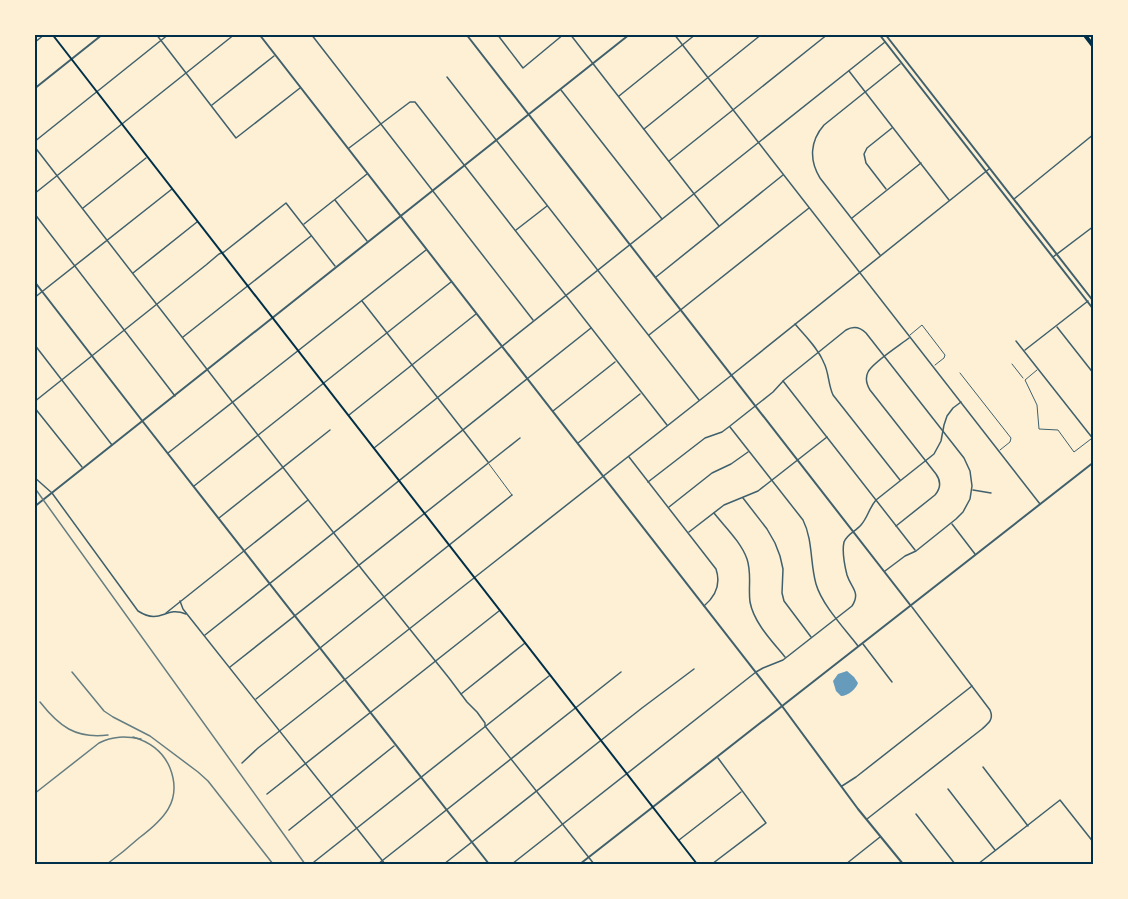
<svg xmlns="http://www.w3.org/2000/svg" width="1128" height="899" font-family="'Fira Sans',sans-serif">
	<rect width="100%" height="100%" fill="#fdf0d5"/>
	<path fill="#669bbc" d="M847,671L854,677L858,683C856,689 848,696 841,696L836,691L833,681L838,674Z"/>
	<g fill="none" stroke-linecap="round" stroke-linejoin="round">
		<g stroke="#3f606c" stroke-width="1">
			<polyline points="910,335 922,325 945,355 944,358 935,365"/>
			<polyline points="1012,364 1023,378"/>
			<polyline points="1037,370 1025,380 1037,405 1039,429 1058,430 1074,452 1091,439"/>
			<polyline points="960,373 1011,438 1010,442 1000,450"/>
			<polyline points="489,464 512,495"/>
		</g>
		<g stroke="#3f606c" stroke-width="1.5">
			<polyline points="156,34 236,138 300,88"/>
			<polyline points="311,34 533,320"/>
			<polyline points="497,34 523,68 564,34"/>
			<polyline points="570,34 719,226"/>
			<polyline points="674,34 1040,504"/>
			<polyline points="34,43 45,34"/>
			<polyline points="849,71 949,200"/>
			<polyline points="447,77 699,400"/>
			<polyline points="561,90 662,219"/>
			<polyline points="619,96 696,34"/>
			<polyline points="212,105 274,56"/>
			<polyline points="644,129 762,34"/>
			<polyline points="34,142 169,34"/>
			<polyline points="34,146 364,572 449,678 467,702 477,712 485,723 485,726 594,864"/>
			<polyline points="349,148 410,102 415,102 667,425"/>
			<polyline points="669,161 828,34"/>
			<polyline points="886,189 866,163 864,154 867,148 892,128"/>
			<polyline points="34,194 235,34"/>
			<polyline points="1014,199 1094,134"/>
			<polyline points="335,200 367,241"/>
			<polyline points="83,208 146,158"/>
			<polyline points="34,213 175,396"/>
			<polyline points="852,218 921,163"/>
			<polyline points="304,224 367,174"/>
			<polyline points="516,230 547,206"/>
			<path d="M880,255L820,178C809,160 810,141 824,125L900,64"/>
			<polyline points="1053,257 1094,226"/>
			<polyline points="133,273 197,222"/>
			<polyline points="656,277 783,175"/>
			<polyline points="34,298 172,189"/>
			<polyline points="362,301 488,462"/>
			<path d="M795,324C805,336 818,348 824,363C829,373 828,384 833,395L900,480"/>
			<polyline points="1057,327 1094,374"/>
			<polyline points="649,335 809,208"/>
			<polyline points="183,337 311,236"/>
			<polyline points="1016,341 1094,440"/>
			<polyline points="34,344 112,445"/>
			<polyline points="1025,350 1088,301"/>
			<polyline points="783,381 915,550"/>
			<polyline points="34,402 206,265 219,254 224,252 286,203 335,266"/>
			<polyline points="34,407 82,467"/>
			<polyline points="553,411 615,362"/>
			<polyline points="349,415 476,314"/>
			<path d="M730,427L803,520C813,540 810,563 816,584C822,605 845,629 858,646"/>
			<polyline points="578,443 640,394"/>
			<polyline points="374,448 885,42"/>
			<polyline points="168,453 426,250"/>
			<path d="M629,457L716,569C721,584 716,596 704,606"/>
			<path d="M34,477L52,493L138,611C162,626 164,605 186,614"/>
			<path d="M648,482L705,438L722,432L730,426L773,392L784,380L846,330C853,326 860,327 866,333L964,458L970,471L972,486L970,499L963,512L956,519L916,551L905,556L885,571"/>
			<polyline points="194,486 451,282"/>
			<polyline points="973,490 991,493"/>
			<polyline points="743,498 767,529 775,543 780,556 783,569 782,593 784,601 811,637"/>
			<polyline points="669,507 712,473 731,464 748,452"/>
			<path d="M714,513C725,527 741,542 747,559C752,574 748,587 750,602C754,623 772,641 785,657"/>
			<polyline points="219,518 330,430"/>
			<polyline points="952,524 975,554"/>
			<path d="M896,526L935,495C941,488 941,481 936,474L870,390C867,385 865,378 868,372C872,363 900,345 909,338"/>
			<polyline points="689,532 724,505 758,491 827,437"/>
			<polyline points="1094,565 1094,571"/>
			<polyline points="180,601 183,609 385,864"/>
			<polyline points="166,613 308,500"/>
			<polyline points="205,635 591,328"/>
			<polyline points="863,644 892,682"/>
			<polyline points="230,667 520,438"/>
			<polyline points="461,694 525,643"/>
			<polyline points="256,699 512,495"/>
			<polyline points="242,763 258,748 728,378 989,169"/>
			<polyline points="983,767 1028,826"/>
			<polyline points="842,786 856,777 972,686"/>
			<polyline points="948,789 995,850"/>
			<polyline points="267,794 499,611"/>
			<polyline points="916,814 955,864"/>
			<path d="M867,819L982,729C989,723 994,719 990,710L912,607"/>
			<polyline points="289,830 394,746"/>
			<polyline points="679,840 741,792"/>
			<polyline points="314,862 549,676"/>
			<polyline points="378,864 621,672"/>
			<polyline points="444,864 642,708 694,669"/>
			<path d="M512,864L756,672L763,668L783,660L852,606C861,592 851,588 847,575C845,567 842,551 844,542C847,534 856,531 861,525C868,517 869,508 876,500L934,454L941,441L944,425L947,416L953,408L961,402"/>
			<polyline points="712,864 766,823 718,758"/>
			<polyline points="846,864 880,837"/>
			<polyline points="978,864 1060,800 1094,843"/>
		</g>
		<g stroke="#3f606c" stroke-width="2">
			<polyline points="259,34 782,706 858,809 903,864"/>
			<polyline points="466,34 911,606"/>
			<polyline points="879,34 1094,310"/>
			<polyline points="885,34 1094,302"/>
			<polyline points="34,89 103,34"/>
			<polyline points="34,281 140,418 489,864"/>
			<polyline points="34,507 630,34"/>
			<polyline points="580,864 1094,462"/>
		</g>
		<polyline stroke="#003049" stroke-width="2" points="52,34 697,864"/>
		<polyline stroke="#003049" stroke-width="4" points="1084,34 1094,47"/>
		<g stroke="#657d81" stroke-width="1.5">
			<polyline points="34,487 305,864"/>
			<polyline points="72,672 104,711 113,717 150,736 198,772 208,781 273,864"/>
			<path d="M40,702C59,726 75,739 108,735"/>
			<path d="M34,794L99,743C113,736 125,736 141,739"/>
			<path d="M107,864C118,856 129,847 139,838C163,820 183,801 170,768C163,751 150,742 133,737"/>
		</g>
	</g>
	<rect width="1128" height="899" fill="none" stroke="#fdf0d5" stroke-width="72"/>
	<rect x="36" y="36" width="1056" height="827" fill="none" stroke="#003049" stroke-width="2"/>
</svg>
